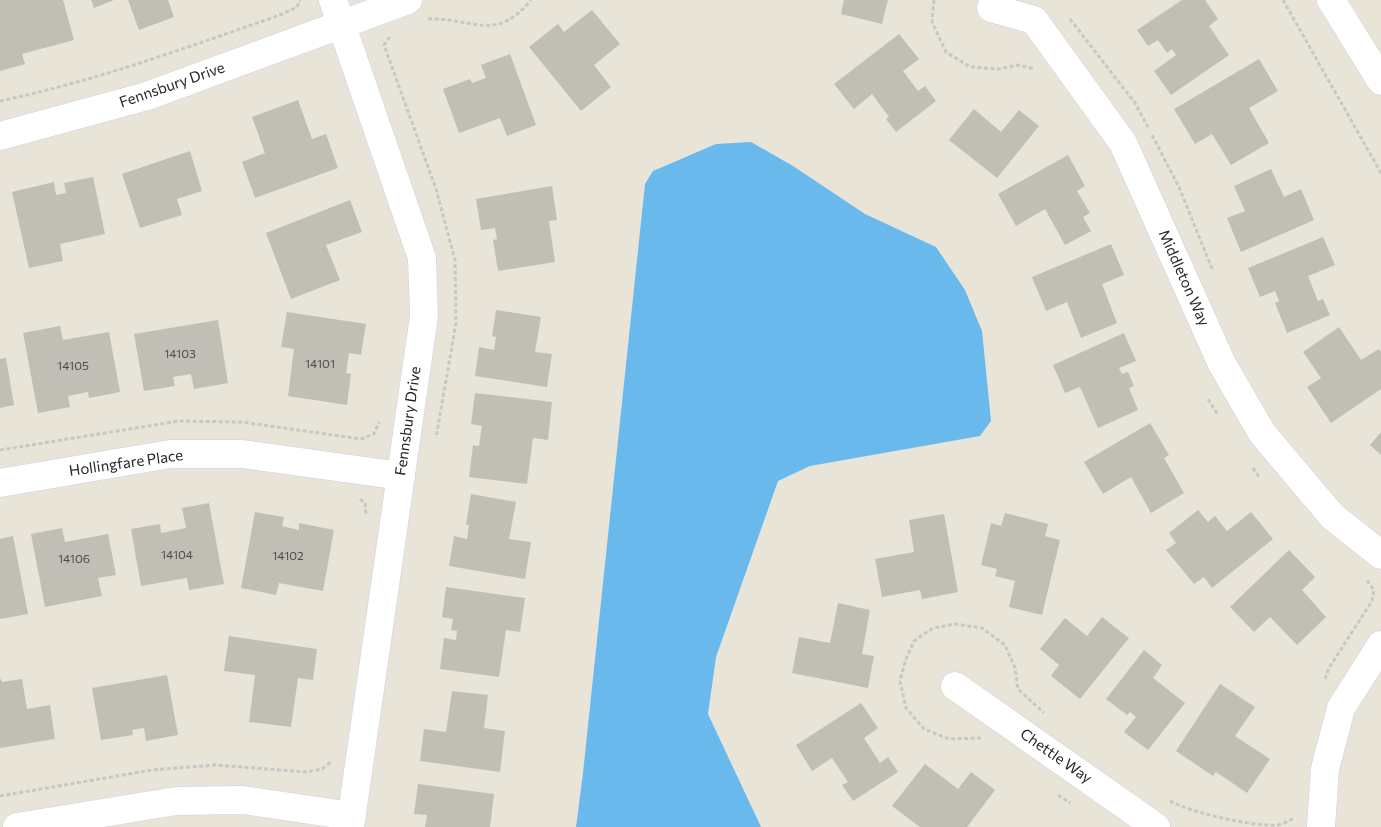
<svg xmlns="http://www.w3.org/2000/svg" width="1381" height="827" font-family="Commissioner,sans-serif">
	<rect width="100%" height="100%" fill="#e9e4d8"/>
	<polygon fill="#6ab9ec" points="751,142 793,166 865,214 936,247 965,290 982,331 991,421 980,436 810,466 778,481 716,657 708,714 761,827 576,827 583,773 645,184 653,171 716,144"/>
	<g fill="#c1beb5">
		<polygon points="0,0 63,0 74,40 22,54 25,64 0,71"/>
		<polygon points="91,0 114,0 94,8"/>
		<polygon points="128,0 168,0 174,17 139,30"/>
		<polygon points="844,0 888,0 882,24 841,14"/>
		<polygon points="1182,0 1205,0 1218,19 1209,26 1229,55 1171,95 1154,71 1176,55 1172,49 1167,53 1158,40 1148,46 1137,30"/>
		<polygon points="592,10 620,44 594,65 611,87 581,111 529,47 558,24 564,32"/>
		<polygon points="899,34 919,59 903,71 918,91 925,86 936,101 896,132 886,119 889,117 872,94 854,109 834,84"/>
		<polygon points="510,54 536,125 507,136 500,118 459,133 443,89 470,79 472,83 486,78 481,65"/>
		<polygon points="1259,59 1278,91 1249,108 1269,143 1231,165 1212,134 1195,144 1174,109"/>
		<polygon points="298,100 312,139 326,134 338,168 255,198 242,162 265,153 252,117"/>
		<polygon points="974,109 1001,132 1019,110 1039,126 997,178 949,140"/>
		<polygon points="190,151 202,191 177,199 182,215 140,228 122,174"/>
		<polygon points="1068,155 1085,186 1077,191 1090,213 1083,217 1091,231 1065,245 1045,209 1016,226 998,194"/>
		<polygon points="1271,169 1284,197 1301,189 1314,220 1241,252 1227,218 1245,211 1234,186"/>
		<polygon points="93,177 105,234 60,244 63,261 29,268 12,192 54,182 56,195 66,193 64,183"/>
		<polygon points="552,186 557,220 549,221 555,262 498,271 493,240 497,239 495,228 481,230 476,199"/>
		<polygon points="350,200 362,232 326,245 340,280 291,299 266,233"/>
		<polygon points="1323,237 1335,265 1308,276 1318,301 1323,299 1330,315 1287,333 1275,303 1279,301 1275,291 1260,297 1248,268"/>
		<polygon points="1111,244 1124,275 1102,284 1117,323 1081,338 1067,302 1046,311 1032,277"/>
		<polygon points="496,310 541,317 535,352 552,354 547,387 475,376 479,347 494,350 496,337 492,336"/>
		<polygon points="287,312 366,324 361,355 349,353 346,373 351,374 347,405 288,396 294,349 281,347"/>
		<polygon points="218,320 228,383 194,389 191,374 173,377 175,386 144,391 134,334"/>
		<polygon points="60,326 63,340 109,332 120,392 89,398 88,392 68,396 70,407 38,413 23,333"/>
		<polygon points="1339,327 1361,360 1379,349 1381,352 1381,389 1331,423 1307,387 1321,378 1303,352"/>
		<polygon points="1124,333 1136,361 1119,368 1122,374 1128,372 1134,386 1129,388 1138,410 1098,428 1080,387 1065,393 1053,365"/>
		<polygon points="6,358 14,405 0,408 0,359"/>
		<polygon points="475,393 552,402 548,440 533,438 527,484 469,477 473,445 479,446 482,426 471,424"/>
		<polygon points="1150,423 1169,455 1164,458 1184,493 1151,513 1131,477 1103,494 1084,462"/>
		<polygon points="1381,432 1381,455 1370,445"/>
		<polygon points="471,494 516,502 509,539 531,542 525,579 449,566 454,536 467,539 469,525 466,525"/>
		<polygon points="209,503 224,584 189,590 187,578 141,586 131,529 160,524 161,533 186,528 182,508"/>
		<polygon points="1198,510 1208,522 1215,516 1227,531 1251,512 1273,539 1212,588 1204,577 1194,584 1166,550 1176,543 1169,533"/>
		<polygon points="255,512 284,517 282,526 299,530 299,523 334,530 323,591 279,583 276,595 241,588"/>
		<polygon points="1005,513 1048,524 1045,536 1060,540 1042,615 1009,607 1015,581 995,576 997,569 981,565 991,523 1001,526"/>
		<polygon points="944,514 958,592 922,599 920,590 882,597 875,559 914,552 909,520"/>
		<polygon points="62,528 65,542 108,534 116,575 98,578 102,596 45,607 31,534"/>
		<polygon points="13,536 28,614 0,619 0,539"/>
		<polygon points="1289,550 1315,577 1302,590 1326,617 1297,645 1270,617 1254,632 1230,607"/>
		<polygon points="446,587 525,598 520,632 506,630 499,677 440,669 444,638 456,640 457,631 451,630 453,619 442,617"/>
		<polygon points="838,603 870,610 862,654 874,656 868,688 792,673 799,637 830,643"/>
		<polygon points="1102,617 1129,638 1080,699 1051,676 1059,665 1040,649 1065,618 1087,636"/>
		<polygon points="229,636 317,649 313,680 298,678 291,727 249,722 255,675 224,671"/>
		<polygon points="1144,650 1162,665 1153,678 1185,703 1148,750 1124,732 1136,717 1130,712 1127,715 1106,699"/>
		<polygon points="167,675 178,735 146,741 144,728 132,730 133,735 101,740 92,688"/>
		<polygon points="0,678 2,682 22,679 27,709 50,705 55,739 0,748"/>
		<polygon points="1220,684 1255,707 1235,736 1270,759 1247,793 1216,772 1213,776 1176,751"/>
		<polygon points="452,691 488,695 484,728 505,731 500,772 420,761 424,729 446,732"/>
		<polygon points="861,703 878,728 864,738 880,763 888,757 898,772 853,801 842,785 848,782 832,758 812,771 796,745"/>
		<polygon points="925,764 958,789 971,772 995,790 967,827 920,827 892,806"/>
		<polygon points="418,784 494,794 490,827 425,827 427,815 414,814"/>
	</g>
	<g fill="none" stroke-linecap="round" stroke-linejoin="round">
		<defs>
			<g id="minor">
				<polyline points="333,0 422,258 424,316 350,827"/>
				<polyline points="1331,0 1381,81"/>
				<polyline points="991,8 1034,20 1123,143 1222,364 1262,433 1332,516 1381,555"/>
				<polyline points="0,136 147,96 408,0"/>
				<polyline points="0,483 170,454 242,454 401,476"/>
				<polyline points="955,686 1156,827"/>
				<polyline points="17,827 176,801 243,800 352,816"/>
				<polyline points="1321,827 1325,769 1341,708 1381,645"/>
			</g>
		</defs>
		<use href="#minor" stroke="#cdcee0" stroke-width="29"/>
		<g stroke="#c7c7c7" stroke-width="3" stroke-dasharray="4 2.5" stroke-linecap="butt">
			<polyline points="934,0 932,22 946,52 970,67 999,69 1018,65 1035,69"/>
			<polyline points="1283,0 1381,173"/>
			<path d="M428,19C472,17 495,44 531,0"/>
			<polyline points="1070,19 1135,103 1148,127"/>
			<polyline points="390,37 384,45 436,189 455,260 456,323 436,438"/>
			<path d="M0,101C96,81 188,47 280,15L297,7L300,0"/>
			<polyline points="1152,135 1179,187 1213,271"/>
			<polyline points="1208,399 1218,415"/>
			<polyline points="0,450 179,421 241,422 361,439 374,434 379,422"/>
			<polyline points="1253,468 1259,477"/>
			<polyline points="360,499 365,503 366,515"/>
			<polyline points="1325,679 1329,668 1372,601 1374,590 1366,579"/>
			<polyline points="981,738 949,739 924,729 906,708 900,681 906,659 914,641 933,628 955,624 982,628 1005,645 1015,668 1018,689 1044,713"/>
			<polyline points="1058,795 1070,803"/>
			<polyline points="0,796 152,770 215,765 306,772 322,769 331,762"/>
			<path d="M1170,801C1192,813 1254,827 1278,825C1283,824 1288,821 1292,819L1293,816"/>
		</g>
		<use href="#minor" stroke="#fff" stroke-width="28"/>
	</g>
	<g text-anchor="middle" stroke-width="4" stroke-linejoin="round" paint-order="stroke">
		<g font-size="12" fill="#4d4c4a">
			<text x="180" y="358">14103</text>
			<text x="320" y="368">14101</text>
			<text x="73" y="370">14105</text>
			<text x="177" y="559">14104</text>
			<text x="288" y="560">14102</text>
			<text x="74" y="563">14106</text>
		</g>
		<g font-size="15" fill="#262626" stroke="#fff">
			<text transform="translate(172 85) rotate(-19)" y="5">Fennsbury Drive</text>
			<text transform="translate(1184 278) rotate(66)" y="5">Middleton Way</text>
			<text transform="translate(408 421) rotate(-82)" y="5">Fennsbury Drive</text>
			<text transform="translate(126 463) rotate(-8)" y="5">Hollingfare Place</text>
			<text transform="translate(1056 756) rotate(35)" y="5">Chettle Way</text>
		</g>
	</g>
</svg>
